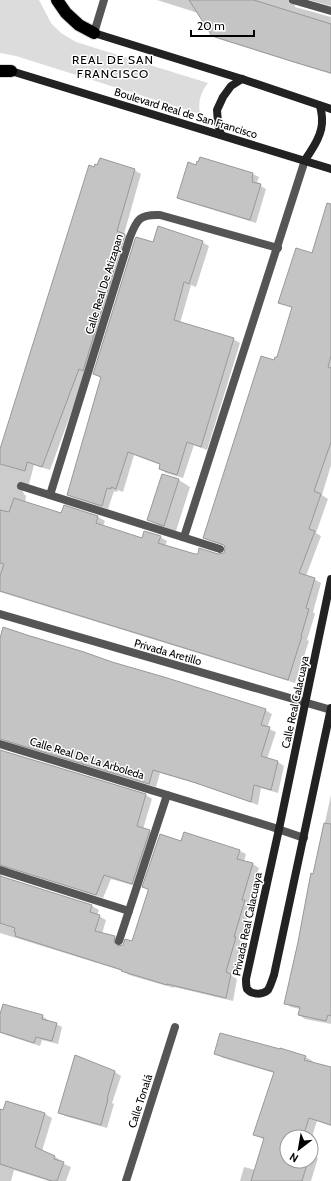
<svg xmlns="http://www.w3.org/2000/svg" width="331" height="1181" font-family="Cabin,sans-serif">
	<rect width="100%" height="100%" fill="#fff"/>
	<path fill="#dcdcdc" d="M0,0H39L51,23L61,33L76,42L208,83C200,93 198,102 200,114L16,56L0,53Z"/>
	<g fill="#0003">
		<polygon points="157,0 296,0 294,3 295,7 331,17 331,74 219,39 212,35 198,13"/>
		<polygon points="309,0 331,0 331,6"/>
		<polygon points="201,158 253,174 259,177 257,182 259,183 259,185 266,189 256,223 184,201 178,198"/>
		<polygon points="94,168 134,170 141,174 124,234 132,239 86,372 50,470 34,465 29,484 25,485 22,489 24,494 26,496 25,503 62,514 64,506 98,517 105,521 103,526 142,539 160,537 167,541 165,546 195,555 222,555 226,551 225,546 211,541 204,537 275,361 278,359 293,308 279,302 312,254 331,207 331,465 322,495 328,499 316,533 321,536 306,576 314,579 321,583 313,612 315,614 307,640 309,641 295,683 0,592 0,455"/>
		<polygon points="202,242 209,246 196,287 191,285 180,323 233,339 240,343 207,450 194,445 183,478 166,473 160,469 161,465 134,455 123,492 118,490 117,492 114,491 108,509 74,498 68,494 102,378 94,374 154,244"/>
		<polygon points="163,475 179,480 190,487 176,531 160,526 148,520"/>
		<polygon points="0,641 112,663 265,710 272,714 267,728 276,732 267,759 278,762 284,766 278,793 261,788 258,805 201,785 160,773 156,787 7,742 0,738"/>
		<polygon points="0,750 146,795 152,799 143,829 156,835 139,887 111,879 103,898 9,868 4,869 1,873 2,878 92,906 99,910 97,915 106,920 102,934 114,937 121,941 120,947 132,942 149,890 144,887 182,842 240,851 246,854 244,862 253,864 259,868 248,904 251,905 240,941 243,942 232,976 237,979 233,1001 174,987 174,988 129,975 123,971 0,933"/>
		<polygon points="331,795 331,1024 305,1019 299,1015 300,1009 291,1007 285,1003"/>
		<polygon points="42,1016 48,1020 48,1021 56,1024 62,1027 58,1044 42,1040 40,1046 0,1033 0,1018"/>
		<polygon points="216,1054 305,1057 313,1061 312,1063 331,1068 331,1126 317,1121 311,1140 311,1137 287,1137 287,1161 311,1161 311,1154 318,1158 311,1181 240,1181 244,1167 256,1170 265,1140 254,1134 274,1073 223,1058"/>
		<polygon points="75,1056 115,1072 121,1076 112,1103 114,1104 107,1128 65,1116 59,1112"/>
		<polygon points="7,1102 45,1114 52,1118 42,1151 55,1157 62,1161 62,1163 71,1167 66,1181 49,1181 14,1170 11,1181 0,1181 0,1115 4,1111"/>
	</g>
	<g fill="#c4c4c4" stroke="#999">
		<polygon points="189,0 254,0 331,24 331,73 294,62 212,36"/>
		<polygon points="200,157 253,173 252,178 253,178 252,182 261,184 250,220 177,198 188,162 196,165 197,161 198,162"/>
		<polygon points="100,158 135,169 117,231 125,234 83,371 79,369 42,467 27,462 25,471 0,464 0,449 89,165 94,167 95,164 97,165"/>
		<polygon points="327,203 331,204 331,356 328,367 331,368 331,442 314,491 321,494 309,529 315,531 299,573 315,578 306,608 309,609 301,636 302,636 288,680 0,591 0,576 4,564 0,563 0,510 9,512 14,498 61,513 64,505 98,516 96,523 142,538 144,531 161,536 158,543 195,554 198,554 199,548 218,554 224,553 225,548 224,545 203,538 261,356 274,360 275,357 277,357 292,307 278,303 296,248 312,253"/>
		<polygon points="158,226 203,241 189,284 184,282 174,320 234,338 201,447 187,442 177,475 159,469 160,464 128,452 116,489 111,487 111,489 107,488 102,506 67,495 101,377 93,374 135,239 136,237 153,242"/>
		<polygon points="162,474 179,479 164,526 147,520"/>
		<polygon points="3,627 30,636 84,652 112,662 164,677 266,709 261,725 270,727 261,756 278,761 271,790 254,785 251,802 193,782 153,770 149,784 0,739 0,638"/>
		<polygon points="0,750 146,794 137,826 150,830 132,884 104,875 96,895 0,865"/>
		<polygon points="324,823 331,824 331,1016 328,1015 326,1021 298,1015 300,1007 284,1004 298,942 309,883 311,873 313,874"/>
		<polygon points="184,832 240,850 237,859 253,863 242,900 245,900 234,937 236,937 226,972 231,974 226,998 167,984 167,985 121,971 122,970 15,936 16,933 14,932 15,928 0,923 0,876 92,905 90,912 100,915 95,931 115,936 114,942 118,946 123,945 125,939 132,941 148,891 148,889 142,887 160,834 181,841"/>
		<polygon points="3,1004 43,1015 42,1019 57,1023 52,1041 36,1037 34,1043 0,1032 0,1014"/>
		<polygon points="220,1033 280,1049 280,1048 306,1056 304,1060 331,1067 331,1125 309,1118 303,1137 287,1137 287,1161 308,1161 302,1181 251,1181 264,1138 253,1135 274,1072 214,1054"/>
		<polygon points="75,1055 115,1071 107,1099 108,1099 101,1125 58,1113"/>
		<polygon points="6,1101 45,1113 35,1147 55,1156 54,1159 64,1162 57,1181 52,1181 0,1164 0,1109 3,1110"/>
	</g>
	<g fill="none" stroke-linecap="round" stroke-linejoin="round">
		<defs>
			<g id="highway">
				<polyline points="57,0 66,13 79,25 94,33"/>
				<polyline points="0,71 11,71"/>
			</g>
		</defs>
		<use href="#highway" stroke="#dbdbdb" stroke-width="14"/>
		<g stroke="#555" stroke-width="8">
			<polyline points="293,0 331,11"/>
			<polyline points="94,33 104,0"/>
			<polyline points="21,486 220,549"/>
			<path d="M50,495L130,237C137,219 140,214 160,215L278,248"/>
			<polyline points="184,537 305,160"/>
			<polyline points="0,614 331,710"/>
			<polyline points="0,744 272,827 304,838"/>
			<polyline points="0,870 129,911"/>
			<polyline points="119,941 167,795"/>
			<polyline points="126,1181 175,1027"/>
		</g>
		<g stroke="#222" stroke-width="8">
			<polyline points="94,33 242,79 331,109"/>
			<polyline points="11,71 331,169"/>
			<polyline points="221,135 218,123 217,110 223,97 231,86 242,79"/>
			<path d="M305,160C313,148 323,134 322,119C322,114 321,110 320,106"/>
			<path d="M331,579L279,829L246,979C246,982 246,986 247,989C252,995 263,995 268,990C271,985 272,980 274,975L331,708"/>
		</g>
		<use href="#highway" stroke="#000" stroke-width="12"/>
	</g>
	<g text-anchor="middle" stroke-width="3" stroke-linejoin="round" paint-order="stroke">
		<g font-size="11" fill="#000" stroke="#fff">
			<text transform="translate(186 113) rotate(17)" y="4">Boulevard Real de San Francisco</text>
			<text transform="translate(104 284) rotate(-73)" y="4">Calle Real De Atizapan</text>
			<text transform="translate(168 652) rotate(16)" y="4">Privada Aretillo</text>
			<text transform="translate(295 702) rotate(-78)" y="4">Calle Real Calacuaya</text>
			<text transform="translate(87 758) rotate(17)" y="4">Calle Real De La Arboleda</text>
			<text transform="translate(247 924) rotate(-78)" y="4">Privada Real Calacuaya</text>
			<text transform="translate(140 1101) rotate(-72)" y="4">Calle Tonalá</text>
		</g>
		<g font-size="12" letter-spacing="1" fill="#000" stroke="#fff">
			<text x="113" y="64">REAL DE SAN<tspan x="113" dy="14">FRANCISCO</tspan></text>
		</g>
	</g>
	<g transform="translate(299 1149) rotate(211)"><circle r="19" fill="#ffffff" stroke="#999999"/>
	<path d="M0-3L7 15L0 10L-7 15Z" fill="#000000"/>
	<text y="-6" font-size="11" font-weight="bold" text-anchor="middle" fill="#000000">N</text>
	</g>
	<path d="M191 30v6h63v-6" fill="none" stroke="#000000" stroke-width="2"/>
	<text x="197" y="30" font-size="12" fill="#000000" stroke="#ffffff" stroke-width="3" paint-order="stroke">20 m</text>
</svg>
